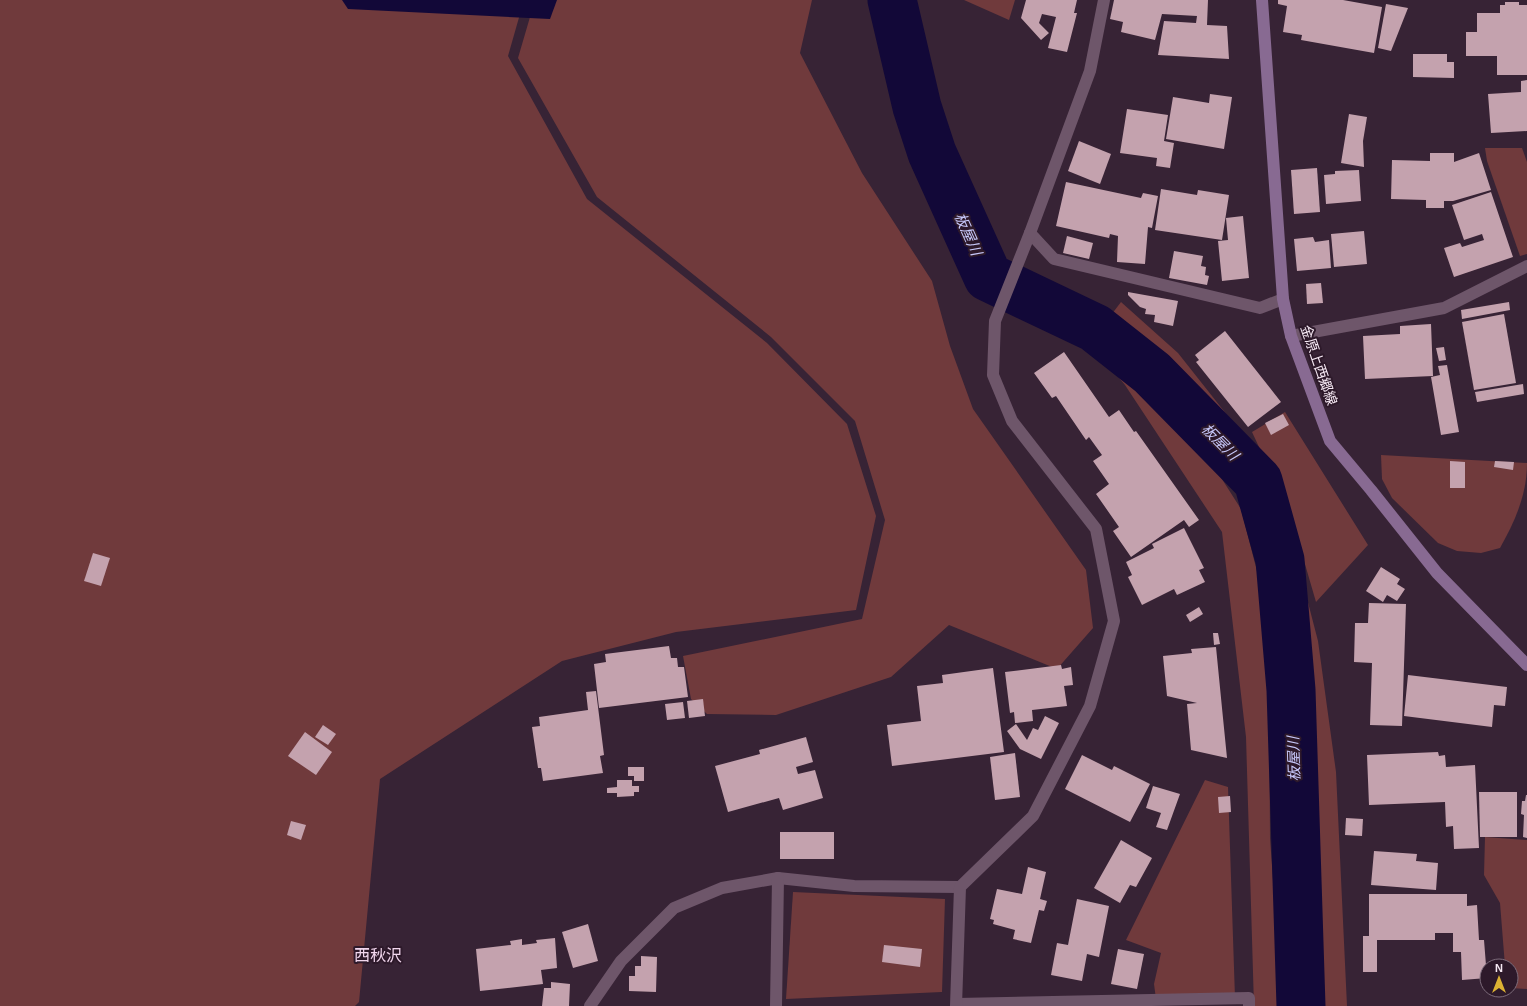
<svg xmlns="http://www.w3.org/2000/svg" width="1527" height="1006" font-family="Helvetica,'Noto Sans JP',sans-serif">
	<rect width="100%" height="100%" fill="#372335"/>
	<g fill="#703a3c">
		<polygon points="0,0 524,0 508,56 587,199 767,343 847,424 876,516 856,610 676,632 562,661 380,779 359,1002 355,1006 0,1006"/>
		<polygon points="535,0 812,0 800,53 862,173 932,281 950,346 973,409 1086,570 1093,628 1057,669 949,625 891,677 776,715 707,714 691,699 683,656 862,619 885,520 855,421 771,337 597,197 518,58"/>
		<polygon points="964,0 1015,0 1009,20"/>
		<polygon points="1485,148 1522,148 1527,162 1527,254 1520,256 1487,161"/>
		<polygon points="1121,302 1178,353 1231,420 1271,488 1304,587 1318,641 1336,772 1347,1006 1315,1006 1307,778 1299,647 1289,590 1257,493 1226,439 1176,380 1105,323"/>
		<polygon points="1096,334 1141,376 1185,421 1241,509 1260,583 1269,670 1270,838 1282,1006 1254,1006 1246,737 1222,532 1125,385 1090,342"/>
		<polygon points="1285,412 1368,545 1316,602 1291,516 1252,432"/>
		<path d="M1381,455L1527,463C1527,495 1515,521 1500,548L1481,553L1457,551L1438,543L1392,498L1382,479Z"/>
		<polygon points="1205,780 1228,787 1235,998 1156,999 1154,984 1161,953 1126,940"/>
		<polygon points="1485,837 1527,840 1527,989 1511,988 1511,966 1505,966 1500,903 1484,875"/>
		<polygon points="793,892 945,899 942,992 786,999"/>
	</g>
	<polygon fill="#120838" points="342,0 557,0 550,19 348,9"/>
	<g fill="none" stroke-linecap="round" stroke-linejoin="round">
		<polyline stroke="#120838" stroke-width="49" points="892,0 917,107 932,153 988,277 1095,328 1152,373 1258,481 1280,560 1291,690 1301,1006"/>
	</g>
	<g fill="#c4a2ae">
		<polygon points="1026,0 1077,0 1074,13 1077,13 1067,52 1048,48 1056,17 1042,14 1039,23 1049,33 1041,40 1021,18"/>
		<polygon points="1114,0 1208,0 1207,25 1227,26 1229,59 1158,55 1164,21 1196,23 1197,16 1162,14 1155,40 1121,32 1123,22 1110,19"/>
		<polygon points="1278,0 1343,0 1382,7 1374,53 1301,40 1302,35 1283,32 1287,6 1278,4"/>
		<polygon points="1505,2 1519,2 1519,5 1527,5 1527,75 1497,75 1497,56 1466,56 1466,32 1477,32 1477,13 1500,13 1500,5 1505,5"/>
		<polygon points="1386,4 1408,8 1391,51 1378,48"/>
		<polygon points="1413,54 1447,54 1447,62 1454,62 1454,78 1413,77"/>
		<polygon points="1527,80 1527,131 1491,133 1488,94 1521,92 1521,81"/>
		<polygon points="1210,94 1232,97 1224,149 1166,139 1173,97 1209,103"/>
		<polygon points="1127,109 1168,115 1164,141 1174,143 1170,168 1156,166 1157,158 1120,153"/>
		<polygon points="1349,114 1367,117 1363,141 1364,167 1341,163"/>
		<polygon points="1079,141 1111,154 1100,184 1068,171"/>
		<polygon points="1430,153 1454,153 1454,162 1479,153 1491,190 1453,201 1444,201 1444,208 1426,208 1426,200 1391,199 1392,160 1430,161"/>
		<polygon points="1317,168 1320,212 1294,214 1291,170"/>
		<polygon points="1359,170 1361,201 1326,204 1324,175 1335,174 1335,171"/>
		<polygon points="1066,182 1141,198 1143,193 1158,196 1152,228 1148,227 1145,264 1117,262 1118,236 1110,234 1109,238 1056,226"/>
		<polygon points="1161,189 1197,195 1198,190 1229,195 1222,240 1155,230"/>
		<polygon points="1491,192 1513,257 1454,277 1444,248 1460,243 1462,247 1484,240 1482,234 1464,240 1452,205"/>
		<polygon points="1243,216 1249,278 1222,281 1218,241 1228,240 1226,218"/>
		<polygon points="1364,231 1367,264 1334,267 1331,234"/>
		<polygon points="1067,236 1093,243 1089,259 1063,253"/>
		<polygon points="1313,237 1315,242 1329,240 1331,268 1297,271 1294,239"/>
		<polygon points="1174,251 1203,256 1201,266 1206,267 1205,275 1209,276 1207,285 1169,278"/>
		<polygon points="1321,283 1323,303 1307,304 1306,284"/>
		<polygon points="1128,292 1178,301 1173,326 1154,322 1155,315 1145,314 1146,309 1140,307 1128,295"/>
		<polygon points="1509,302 1510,310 1462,319 1461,310"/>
		<polygon points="1504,314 1516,383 1474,390 1462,322"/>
		<polygon points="1431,324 1433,376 1365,379 1363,336 1400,334 1400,326"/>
		<polygon points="1225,331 1281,402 1248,427 1196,362 1199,360 1195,355"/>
		<polygon points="1444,347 1446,360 1439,361 1436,348"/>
		<polygon points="1064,352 1109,417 1119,410 1134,432 1136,431 1199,520 1189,527 1184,520 1131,557 1113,531 1119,527 1096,494 1109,484 1093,461 1102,455 1089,437 1086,440 1056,396 1052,398 1034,373"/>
		<polygon points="1447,365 1459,432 1441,435 1431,377 1440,375 1438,366"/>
		<polygon points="1523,384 1524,394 1477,402 1475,392"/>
		<polygon points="1283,414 1289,425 1271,435 1265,423"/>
		<polygon points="1450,461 1465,462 1465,488 1450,488"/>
		<polygon points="1495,461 1514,462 1513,470 1494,467"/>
		<polygon points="1184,528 1204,568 1199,570 1205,582 1177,595 1174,589 1142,605 1128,577 1132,575 1126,562 1154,548 1152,544"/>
		<polygon points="93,553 110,558 101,586 84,581"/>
		<polygon points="1381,567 1400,579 1397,584 1405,589 1397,601 1387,595 1383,602 1366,591"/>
		<polygon points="1369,603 1406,604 1402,726 1370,725 1372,663 1354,662 1355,623 1368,623"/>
		<polygon points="1199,607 1203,614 1190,622 1186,615"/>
		<polygon points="1213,633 1218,633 1220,644 1214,645"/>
		<polygon points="669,646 671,658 677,658 678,667 684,667 688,697 599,708 594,664 606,662 605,654"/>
		<polygon points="1216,647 1222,708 1227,758 1191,750 1187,704 1197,703 1167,696 1163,656 1192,653 1191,649"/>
		<polygon points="1061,665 1062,669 1071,667 1073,685 1064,686 1067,706 1032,710 1033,721 1015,723 1014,712 1010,713 1005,672"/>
		<polygon points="993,668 1004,752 892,766 887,725 921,721 917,686 943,683 942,675"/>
		<polygon points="1408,675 1507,687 1505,706 1494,705 1492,727 1404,716"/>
		<polygon points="596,691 604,755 600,756 603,773 543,781 541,768 538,768 532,727 540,726 539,717 588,710 586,692"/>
		<polygon points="703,699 705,716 689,718 687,701"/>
		<polygon points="683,702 685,718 667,720 665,704"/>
		<polygon points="1045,716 1059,723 1041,759 1020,749 1007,731 1016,724 1027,740 1033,728 1038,730"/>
		<polygon points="323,725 336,734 328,745 315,737"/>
		<polygon points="305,732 332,752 316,775 288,756"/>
		<polygon points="806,737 813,762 796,767 798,774 815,770 823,798 783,810 779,798 728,812 715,766 760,754 759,750"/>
		<polygon points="1438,752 1439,756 1445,755 1446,767 1475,765 1479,848 1454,849 1453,826 1446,827 1445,802 1369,805 1367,755"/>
		<polygon points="1015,753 1020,797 995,800 990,757"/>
		<polygon points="1082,755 1112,770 1114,766 1150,784 1130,822 1065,789"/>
		<polygon points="628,767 644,767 644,781 634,781 634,776 628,776"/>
		<polygon points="617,780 632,780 632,786 639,786 639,792 634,792 634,796 617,797 617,793 607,793 607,788 617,787"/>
		<polygon points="1153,786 1180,794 1167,830 1156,827 1161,813 1146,808"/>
		<polygon points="1479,792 1517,792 1517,837 1480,837"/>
		<polygon points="1526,795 1527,795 1527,838 1523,837 1524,815 1521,814 1522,801 1525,801"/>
		<polygon points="1230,796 1231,812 1219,813 1218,797"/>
		<polygon points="1346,818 1363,819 1362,836 1345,835"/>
		<polygon points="291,821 306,825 301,840 287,835"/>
		<rect x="780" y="832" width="54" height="27"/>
		<polygon points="1121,840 1152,858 1136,887 1130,885 1120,903 1094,888"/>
		<polygon points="1374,851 1417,854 1416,861 1438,863 1436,890 1371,885"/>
		<polygon points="1028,867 1046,872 1040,899 1047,901 1044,911 1039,910 1031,943 1013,939 1015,930 993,924 994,920 990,919 997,889 1022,894"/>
		<polygon points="1369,894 1467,894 1467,906 1477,905 1479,940 1484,940 1487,978 1462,980 1461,952 1453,952 1453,933 1435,933 1435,940 1377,940 1377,972 1363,972 1363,936 1369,936"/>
		<polygon points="1077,899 1109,906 1099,957 1087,954 1082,981 1051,975 1057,943 1068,945"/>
		<polygon points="588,924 598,961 573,968 562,932"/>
		<polygon points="555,938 557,968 541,970 543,984 480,991 476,949 511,945 510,941 522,939 522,945 537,943 536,940"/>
		<polygon points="884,945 922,949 920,967 882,962"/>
		<polygon points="1118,949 1144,954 1137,989 1111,984"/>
		<polygon points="641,956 657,957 656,992 629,991 629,976 635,976 635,966 641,966"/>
		<polygon points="551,982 570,984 569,1006 542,1006 544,988 551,988"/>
	</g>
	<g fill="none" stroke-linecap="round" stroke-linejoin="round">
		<g stroke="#6e566a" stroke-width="12">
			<polyline points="1030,233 1054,259 1260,308 1283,299"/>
			<polyline points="1291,336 1444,308 1527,266"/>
			<polyline points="957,1004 1249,998 1249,1006"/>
			<polyline points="590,1006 621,961 674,908 722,888 778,878 854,886 960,887"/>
			<polyline points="776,1006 778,878"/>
			<polyline points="956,1006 960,887 1033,816 1090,706 1114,621 1096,529 1012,421 993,375 995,321 1030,233 1090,71 1104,0"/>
		</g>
		<polyline stroke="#886a92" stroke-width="12" points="1262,0 1283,299 1291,336 1330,441 1371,490 1437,573 1527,665"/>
	</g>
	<g text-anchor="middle" stroke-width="4" stroke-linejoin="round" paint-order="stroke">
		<g font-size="14" fill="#f6e9f4" stroke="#2d192a">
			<text transform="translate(1319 365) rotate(71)" y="5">金原上西郷線</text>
		</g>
		<g font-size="15" font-style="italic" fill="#c7c8fa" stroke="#2d192a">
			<text transform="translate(968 234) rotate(66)" y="5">板屋川</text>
			<text transform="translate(1220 442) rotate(45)" y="5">板屋川</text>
			<text transform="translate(1294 759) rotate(-92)" y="5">板屋川</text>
		</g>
		<g font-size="16" fill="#f2d7ee" stroke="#2d192a">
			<text x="378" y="961">西秋沢</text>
		</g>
	</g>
	<g transform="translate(1499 978)"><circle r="19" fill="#2d192a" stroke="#7d6c7b"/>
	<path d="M0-3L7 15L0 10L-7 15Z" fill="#dcb233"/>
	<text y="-6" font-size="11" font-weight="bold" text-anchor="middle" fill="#f6e9f4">N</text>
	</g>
</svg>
